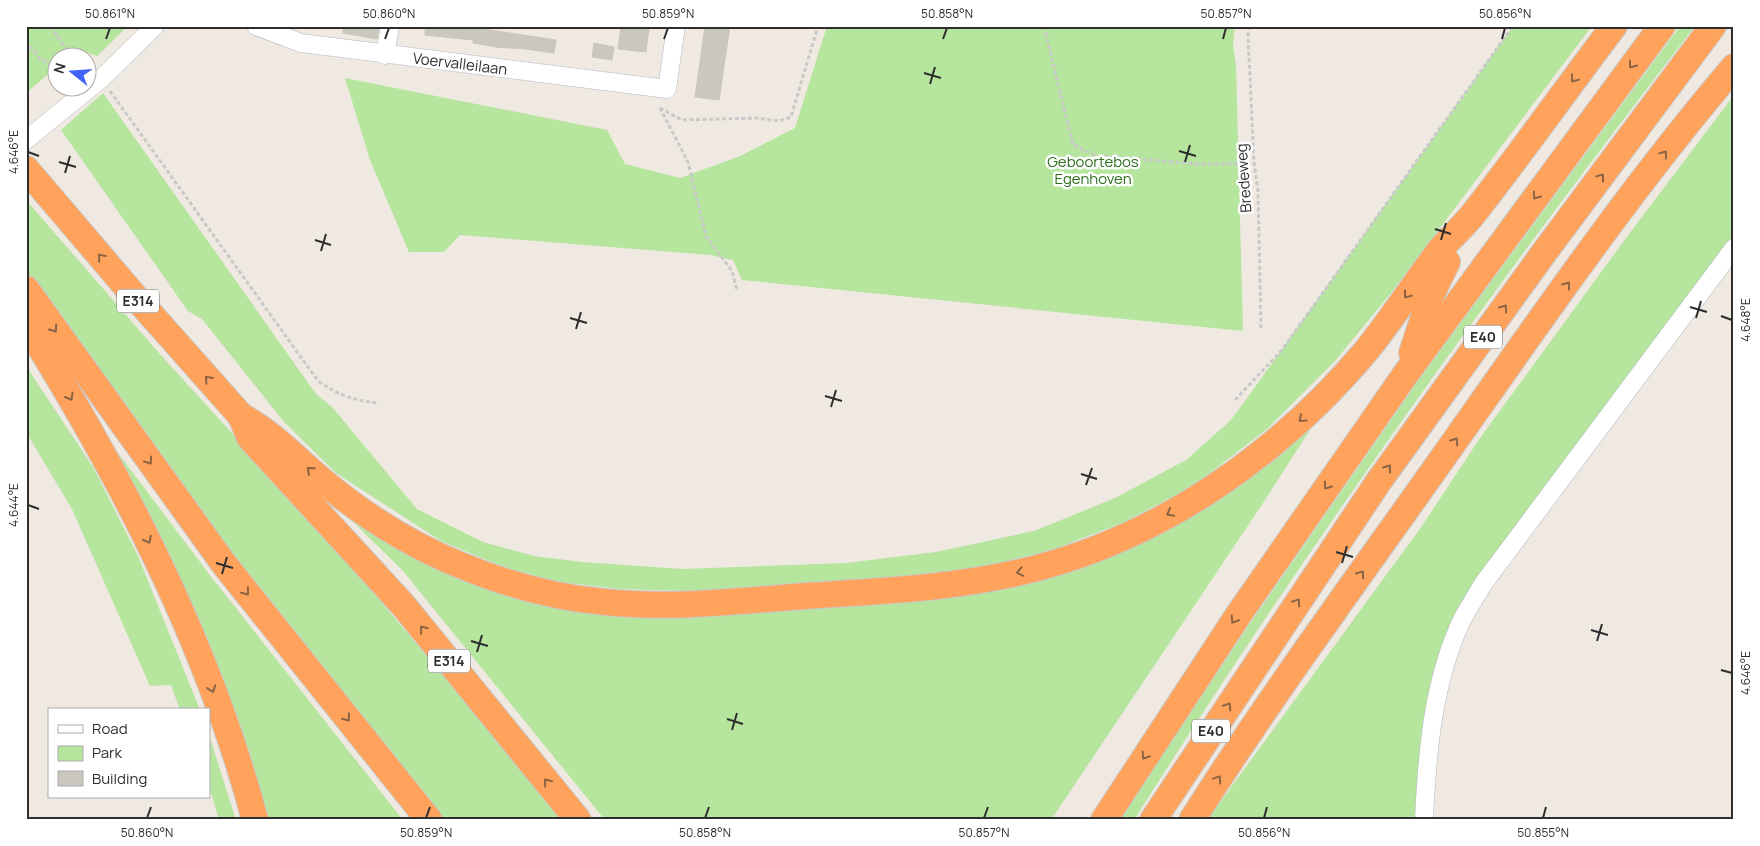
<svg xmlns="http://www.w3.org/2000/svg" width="1760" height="846" font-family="Manrope,sans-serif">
	<rect width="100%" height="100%" fill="#efe9e1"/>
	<g fill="#b6e59e">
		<polygon points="26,26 128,26 97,56 78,50 69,57 58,58 57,67 26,93"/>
		<polygon points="827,26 1235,26 1233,44 1236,65 1243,331 742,280 733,260 710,255 460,235 444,252 409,252 370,160 345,78 607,130 625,164 680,178 738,157 795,128"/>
		<polygon points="1513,26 1592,26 1391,293 1335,361 1267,429 1193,486 1124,522 1052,550 994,564 922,576 687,591 620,589 559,582 501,566 441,541 336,473 285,423 202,319 188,311 61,130 103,93 316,394 333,408 417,509 483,542 534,556 582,562 682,569 846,563 936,552 1034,531 1115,498 1186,460 1229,422 1240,408"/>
		<path d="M1680,26H1695C1497,282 1307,546 1134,820H1119L1253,619L1420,378Z"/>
		<polygon points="1734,95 1734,240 1453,623 1417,820 1207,820 1422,526 1480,438 1629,234"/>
		<polygon points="26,200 159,353 331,542 564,820 445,820 188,500 76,347 26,273"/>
		<polygon points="26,366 93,467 138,556 200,710 180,710 171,685 150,686 72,509 26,432"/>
		<polygon points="1315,422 1261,506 1051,820 605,820 403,571 340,509 585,611 1078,567"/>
		<polygon points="112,445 209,574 403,820 266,820 170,560"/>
		<polygon points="209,735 236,820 219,820 209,786"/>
	</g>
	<g fill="#cbc7bf" stroke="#cbc5ba">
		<polygon points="343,26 379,26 377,39 343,33"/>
		<polygon points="425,26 464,26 556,40 554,53 526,49 496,47 473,43 473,40 425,35"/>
		<polygon points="621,26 649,28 646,52 618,49"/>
		<polygon points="705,26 730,26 719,100 695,97"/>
		<polygon points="594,43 614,47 612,60 592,57"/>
	</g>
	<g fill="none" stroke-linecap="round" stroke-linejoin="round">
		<defs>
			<g id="minor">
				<polyline points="256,26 301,43 667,89 676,26"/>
				<polyline points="385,55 390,26"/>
				<polyline points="26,140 101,79 155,26"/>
				<path d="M1424,820C1427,756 1432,691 1457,631C1463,615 1474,600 1483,584L1734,248"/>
			</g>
			<g id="highway">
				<polyline points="26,169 130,291 241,416 250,438 403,605 578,820"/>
				<polyline points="26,289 224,564 429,820"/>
				<path d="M26,324C122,478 208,643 255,820"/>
				<polyline points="1412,353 1431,295 1447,262"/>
				<path d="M241,416C273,433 297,460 325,483C365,516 413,546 460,565C506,584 556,598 605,602C672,609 739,601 805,596C882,591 962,588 1037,568C1166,534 1281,452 1366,351C1392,319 1415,283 1440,250C1451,237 1464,226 1474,213C1522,152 1567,88 1614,26"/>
				<polyline points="1104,820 1239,614 1405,375 1662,26"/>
				<polyline points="1153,820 1379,481 1546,250 1713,26"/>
				<path d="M1192,820C1272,694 1361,574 1447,452C1539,322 1630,189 1734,67"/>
			</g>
		</defs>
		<use href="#minor" stroke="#b4b7c1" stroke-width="19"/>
		<use href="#highway" stroke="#c9c9c9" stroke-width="28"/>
		<g stroke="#c9c9c9" stroke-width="3" stroke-dasharray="4 2.5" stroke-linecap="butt">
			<polyline points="50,26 73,58"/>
			<polyline points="1044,26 1073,145 1097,156 1201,164 1254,163"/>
			<polyline points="1250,26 1248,35 1254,163 1258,191 1261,329"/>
			<polyline points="26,41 40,59 52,64 58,71"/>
			<path d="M110,91L318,381C338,395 355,401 379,403"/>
			<polyline points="660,108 682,120 757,118 779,121 791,117 818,26"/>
			<polyline points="660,108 688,162 706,236 732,271 737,290"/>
			<polyline points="1235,400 1282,350 1513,26"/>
		</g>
		<use href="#minor" stroke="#fff" stroke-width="18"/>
		<use href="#highway" stroke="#ffa35c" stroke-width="26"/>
	</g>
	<defs><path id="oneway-chevron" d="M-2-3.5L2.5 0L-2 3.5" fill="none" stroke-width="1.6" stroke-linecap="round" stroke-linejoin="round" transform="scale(1.25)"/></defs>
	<g stroke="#8c6343">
		<use href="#oneway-chevron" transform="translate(1632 65) rotate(126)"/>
		<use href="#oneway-chevron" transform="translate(1574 79) rotate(127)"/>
		<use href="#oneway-chevron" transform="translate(1664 154) rotate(-53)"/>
		<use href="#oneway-chevron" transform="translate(1601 177) rotate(-53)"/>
		<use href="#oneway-chevron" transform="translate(1536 196) rotate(126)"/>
		<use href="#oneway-chevron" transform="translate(101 257) rotate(-130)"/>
		<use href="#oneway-chevron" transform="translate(1567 285) rotate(-54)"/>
		<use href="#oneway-chevron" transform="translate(1407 295) rotate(127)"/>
		<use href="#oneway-chevron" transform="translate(1504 308) rotate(-54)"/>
		<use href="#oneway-chevron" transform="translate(54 329) rotate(55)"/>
		<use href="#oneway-chevron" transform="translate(208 379) rotate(-132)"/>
		<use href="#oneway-chevron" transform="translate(70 397) rotate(60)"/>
		<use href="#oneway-chevron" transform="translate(1302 419) rotate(138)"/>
		<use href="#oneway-chevron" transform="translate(1455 441) rotate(-55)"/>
		<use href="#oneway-chevron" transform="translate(149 461) rotate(54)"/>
		<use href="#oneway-chevron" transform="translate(1388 468) rotate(-54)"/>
		<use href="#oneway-chevron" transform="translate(310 470) rotate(-139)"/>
		<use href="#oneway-chevron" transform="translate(1327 486) rotate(125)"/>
		<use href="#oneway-chevron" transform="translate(1170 513) rotate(152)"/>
		<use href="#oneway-chevron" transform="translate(148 540) rotate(63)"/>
		<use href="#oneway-chevron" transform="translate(1020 572) rotate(169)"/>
		<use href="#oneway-chevron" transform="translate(1361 574) rotate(-55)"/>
		<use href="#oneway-chevron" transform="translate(246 592) rotate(51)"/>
		<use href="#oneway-chevron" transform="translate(1297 602) rotate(-56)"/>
		<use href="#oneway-chevron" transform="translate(1234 620) rotate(123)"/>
		<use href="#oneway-chevron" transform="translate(423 629) rotate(-129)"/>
		<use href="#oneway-chevron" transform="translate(212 689) rotate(70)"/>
		<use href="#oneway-chevron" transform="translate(1228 706) rotate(-57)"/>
		<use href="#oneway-chevron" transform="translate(347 718) rotate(51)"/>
		<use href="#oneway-chevron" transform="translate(1145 756) rotate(123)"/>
		<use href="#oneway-chevron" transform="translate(1218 779) rotate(-56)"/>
		<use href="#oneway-chevron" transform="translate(547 782) rotate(-129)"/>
	</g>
	<path fill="none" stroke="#2e2e2e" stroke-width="2" d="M106,39L110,28M385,39L389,28M664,39L668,28M943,39L947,28M1223,39L1226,28M1502,39L1505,28M924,73L941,78M930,84L935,67M1179,151L1196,156M28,152L39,156M59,162L76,167M1185,162L1190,145M65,173L70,156M1435,229L1451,234M315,240L331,245M1441,240L1446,223M321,251L326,234M1690,307L1707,312M1721,316L1732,320M570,318L587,323M1696,318L1701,301M576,329L581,312M825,396L842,401M831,407L836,390M1081,474L1097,479M1086,485L1092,468M28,505L39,509M1336,552L1353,557M216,563L233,568M1342,563L1347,546M222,574L227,557M1591,630L1608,635M471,641L488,646M1597,641L1602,624M477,652L482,635M1721,670L1732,673M727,719L743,724M732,730L737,713M147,818L151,807M426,818L430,807M705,818L709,807M984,818L988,807M1264,818L1267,807M1543,818L1546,807"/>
	<g text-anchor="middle" stroke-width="5" stroke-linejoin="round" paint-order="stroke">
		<g fill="#fff" stroke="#6d6d6d" stroke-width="1">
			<rect x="117" y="289.5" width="42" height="23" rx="4"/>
			<rect x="1464" y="325.5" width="38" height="23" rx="4"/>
			<rect x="428" y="649.5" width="42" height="23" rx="4"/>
			<rect x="1192" y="719.5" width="38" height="23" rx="4"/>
		</g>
		<g font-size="14" font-weight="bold" fill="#2e2e2e">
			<text x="138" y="306">E314</text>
			<text x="1483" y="342">E40</text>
			<text x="449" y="666">E314</text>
			<text x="1211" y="736">E40</text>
		</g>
		<g font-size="15" fill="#2e2e2e" stroke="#fff">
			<text transform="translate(460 64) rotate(7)" y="5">Voervalleilaan</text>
			<text transform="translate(1244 178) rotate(-94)" y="5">Bredeweg</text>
		</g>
		<g font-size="15" fill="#2c6e1b" stroke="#fff">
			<text x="1093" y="167">Geboortebos<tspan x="1093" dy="17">Egenhoven</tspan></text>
		</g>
	</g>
	<rect width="1760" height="846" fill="none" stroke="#ffffff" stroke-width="55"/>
	<rect x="48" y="708" width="162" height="90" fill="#ffffff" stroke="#ababab"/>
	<rect x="58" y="725" width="25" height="8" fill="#ffffff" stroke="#ababab"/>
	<text x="92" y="734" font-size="15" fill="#2e2e2e">Road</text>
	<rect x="58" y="746" width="25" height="15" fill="#b6e59e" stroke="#ababab"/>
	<text x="92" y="758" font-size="15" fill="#2e2e2e">Park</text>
	<rect x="58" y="771" width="25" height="15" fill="#cbc7bf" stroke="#ababab"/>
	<text x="92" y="784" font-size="15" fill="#2e2e2e">Building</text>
	<g transform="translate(72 72) rotate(287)"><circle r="24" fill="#ffffff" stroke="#ababab"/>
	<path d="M0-4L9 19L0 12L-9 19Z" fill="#4264fb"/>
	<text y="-8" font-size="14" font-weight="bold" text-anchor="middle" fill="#2e2e2e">N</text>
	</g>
	<rect x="28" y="28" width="1704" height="790" fill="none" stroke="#2e2e2e" stroke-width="2"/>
	<g font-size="12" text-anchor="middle" fill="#2e2e2e">
		<text x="110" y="18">50.861°N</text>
		<text x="389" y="18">50.860°N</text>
		<text x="668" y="18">50.859°N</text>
		<text x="947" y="18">50.858°N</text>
		<text x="1226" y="18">50.857°N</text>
		<text x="1505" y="18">50.856°N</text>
		<text transform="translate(14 152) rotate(-90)" y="4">4.646°E</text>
		<text transform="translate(1746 320) rotate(-90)" y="4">4.648°E</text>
		<text transform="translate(14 505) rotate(-90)" y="4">4.644°E</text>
		<text transform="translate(1746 673) rotate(-90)" y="4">4.646°E</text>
		<text x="147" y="837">50.860°N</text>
		<text x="426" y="837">50.859°N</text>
		<text x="705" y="837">50.858°N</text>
		<text x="984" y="837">50.857°N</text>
		<text x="1264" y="837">50.856°N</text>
		<text x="1543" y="837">50.855°N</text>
	</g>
</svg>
